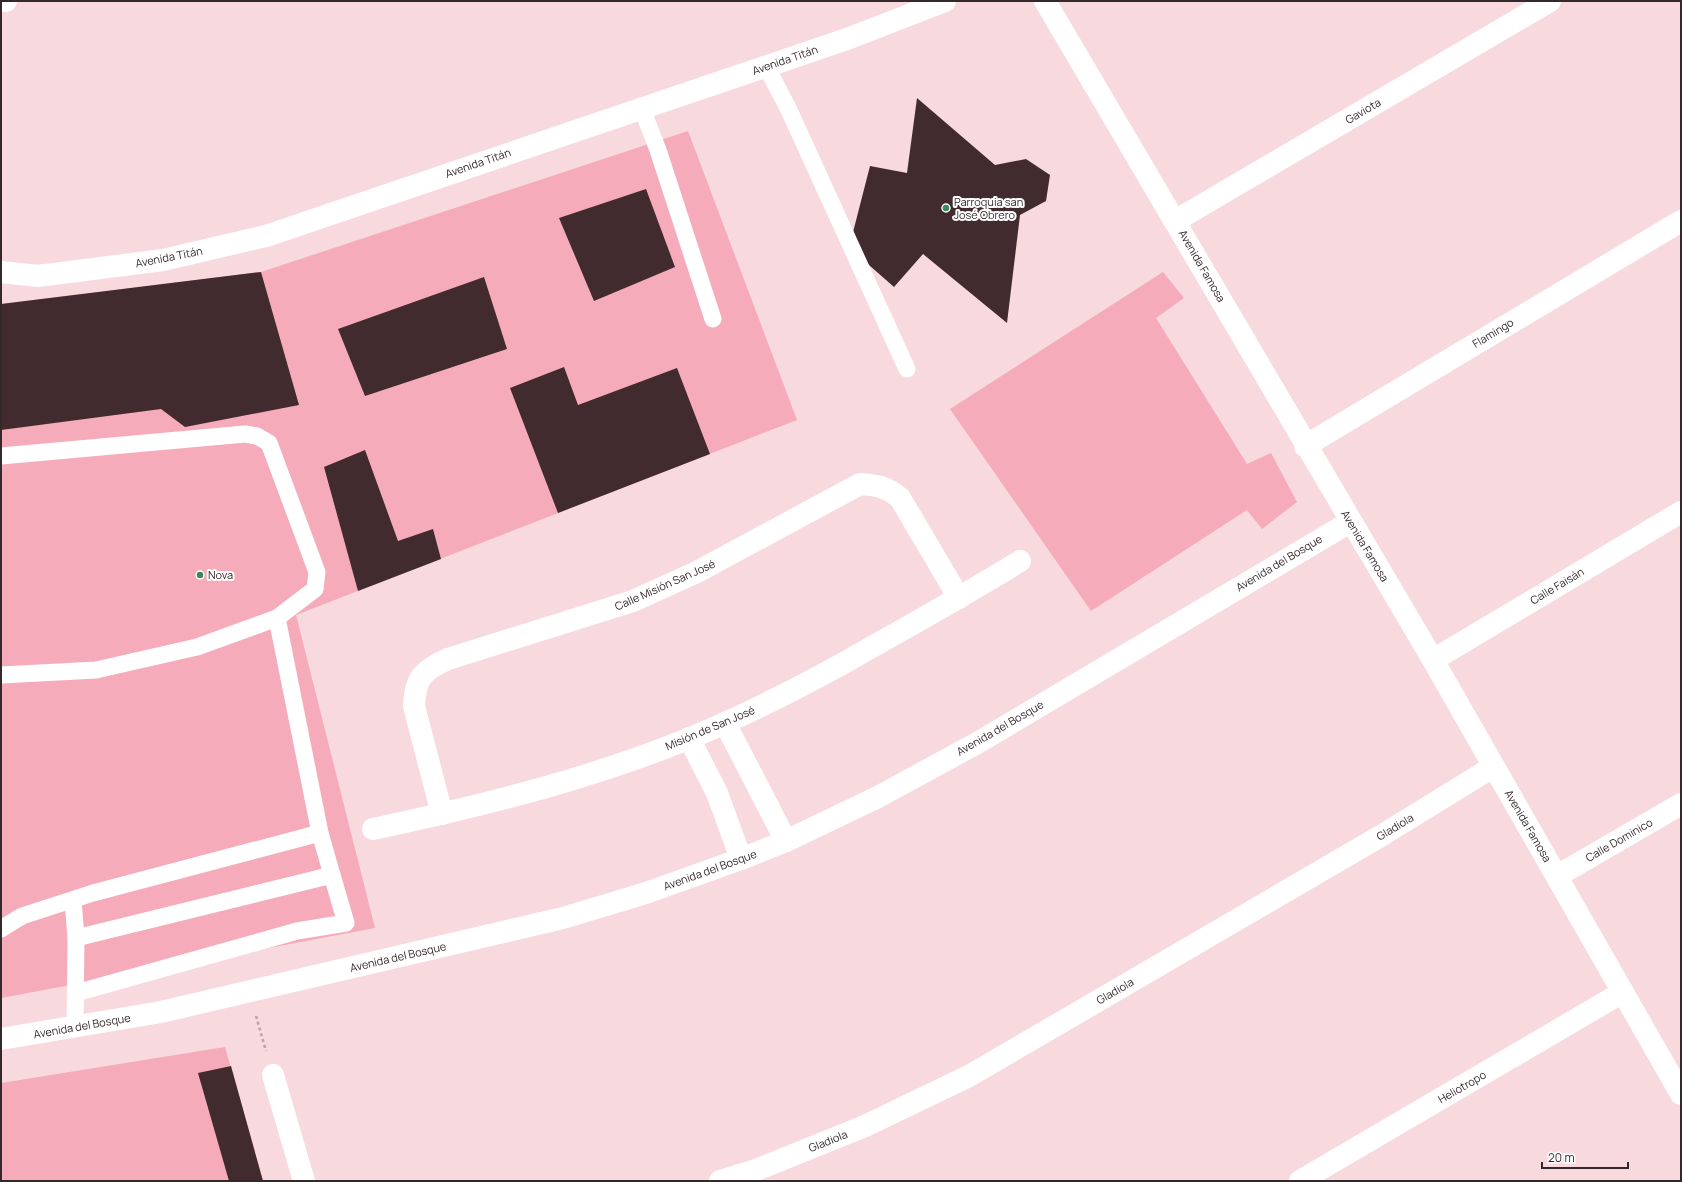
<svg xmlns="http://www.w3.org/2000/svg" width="1682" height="1182" font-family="Manrope,sans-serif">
	<rect width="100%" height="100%" fill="#f8d9de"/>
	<g fill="#f5abb9">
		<polygon points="688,131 797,420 296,615 375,928 1,998 1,304 261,272"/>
		<polygon points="1163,272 1184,298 1156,318 1247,464 1271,453 1297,502 1262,529 1247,510 1091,611 950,409"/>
		<polygon points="225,1047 263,1181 1,1181 1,1083"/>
	</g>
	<g fill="#422b2f">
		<polygon points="917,98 995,165 1026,159 1050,175 1046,201 1020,215 1007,323 923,254 894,287 861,258 851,240 870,166 907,173"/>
		<polygon points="646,189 675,267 594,301 559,218"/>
		<polygon points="261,272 299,405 185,427 161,409 1,430 1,304"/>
		<polygon points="484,277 507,349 365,396 338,329"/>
		<polygon points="564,367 578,405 677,368 710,454 558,513 510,388"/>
		<polygon points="365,450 398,541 433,529 441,559 358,591 324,467"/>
		<polygon points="231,1066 263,1181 229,1181 198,1073"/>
	</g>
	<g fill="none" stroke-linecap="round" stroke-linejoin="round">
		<polyline stroke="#bba2a6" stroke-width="2.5" stroke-dasharray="3 3" stroke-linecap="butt" points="256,1016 266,1051"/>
		<g stroke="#fff" stroke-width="17">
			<polyline points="766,66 789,110 907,369"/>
			<polyline points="642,109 658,150 713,319"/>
			<polyline points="1,456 245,434 257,436 269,443 317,572 315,589 277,618 197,647 96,670 1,675"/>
			<polyline points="320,833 332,875"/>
			<polyline points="73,900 76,938 75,1028"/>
			<polyline points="1,929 22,916 93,893 320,833 277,618"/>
			<polyline points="76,938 332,875 346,923 297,931 76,993"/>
		</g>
		<g stroke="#fff" stroke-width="22">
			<polyline points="1,1 6,1"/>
			<polyline points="1175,221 1550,1"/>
			<polyline points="1305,446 1681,221"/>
			<polyline points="1433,660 1681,512"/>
			<polyline points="725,723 786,841"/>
			<polyline points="689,738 717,793 741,859"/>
			<path d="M442,814L414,706C415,678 423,670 448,659L633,601L697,572L860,484C877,485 887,487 900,498L959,598"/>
			<path d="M373,829C491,804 615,773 725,723C778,699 829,672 879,643C927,616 973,590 1020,561"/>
			<polyline points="1557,876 1681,804"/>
			<polyline points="273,1075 304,1181"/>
			<polyline points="720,1181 756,1170 865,1126 969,1076 1379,837 1493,767"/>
			<polyline points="1300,1181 1623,992"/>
		</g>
		<g stroke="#fff" stroke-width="22">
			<polyline points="1045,1 1433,660 1681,1094"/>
			<polyline points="1,272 38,276 163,260 266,236 847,39 945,1"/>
			<polyline points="1,1039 161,1012 563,918 646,893 741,859 786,841 878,797 979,742 1350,522"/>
		</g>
	</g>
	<g fill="#368a5d" stroke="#fff" stroke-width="1.5">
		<circle cx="946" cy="208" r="4"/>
		<circle cx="200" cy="575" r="4"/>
	</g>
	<g text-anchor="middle" stroke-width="4" stroke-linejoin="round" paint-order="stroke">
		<g font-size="11" fill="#33282a" stroke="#fff">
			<text transform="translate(785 60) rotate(-19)" y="4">Avenida Titán</text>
			<text transform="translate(1363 111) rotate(-30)" y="4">Gaviota</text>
			<text transform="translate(478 163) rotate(-19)" y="4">Avenida Titán</text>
			<text transform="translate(169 257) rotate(-11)" y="4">Avenida Titán</text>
			<text transform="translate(1202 266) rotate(60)" y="4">Avenida Famosa</text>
			<text transform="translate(1493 333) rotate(-31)" y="4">Flamingo</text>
			<text transform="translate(1365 546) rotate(59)" y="4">Avenida Famosa</text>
			<text transform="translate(1279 563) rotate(-31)" y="4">Avenida del Bosque</text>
			<text transform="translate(665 585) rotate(-24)" y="4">Calle Misión San José</text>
			<text transform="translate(1557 586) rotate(-31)" y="4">Calle Faisán</text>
			<text transform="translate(710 728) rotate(-23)" y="4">Misión de San José</text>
			<text transform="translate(1000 728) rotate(-30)" y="4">Avenida del Bosque</text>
			<text transform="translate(1528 826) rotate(60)" y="4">Avenida Famosa</text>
			<text transform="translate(1395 827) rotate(-31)" y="4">Gladiola</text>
			<text transform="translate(1619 840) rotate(-30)" y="4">Calle Dominico</text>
			<text transform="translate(710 870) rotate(-20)" y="4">Avenida del Bosque</text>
			<text transform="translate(398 957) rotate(-13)" y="4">Avenida del Bosque</text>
			<text transform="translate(1115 991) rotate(-30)" y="4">Gladiola</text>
			<text transform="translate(82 1026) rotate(-10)" y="4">Avenida del Bosque</text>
			<text transform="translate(1462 1087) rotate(-30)" y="4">Heliotropo</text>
			<text transform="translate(828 1141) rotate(-22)" y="4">Gladiola</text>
		</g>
		<g font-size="11" fill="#33282a" stroke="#fff" text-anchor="start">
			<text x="954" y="206">Parroquia san<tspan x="954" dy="13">José Obrero</tspan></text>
			<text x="208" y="579">Nova</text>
		</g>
	</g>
	<rect width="1682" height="1182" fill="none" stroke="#33282a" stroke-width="4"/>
	<path d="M1542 1162v6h86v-6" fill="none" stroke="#33282a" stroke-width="2"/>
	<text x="1548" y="1162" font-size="12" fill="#33282a" stroke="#ffffff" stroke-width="3" paint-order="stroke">20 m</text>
</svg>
